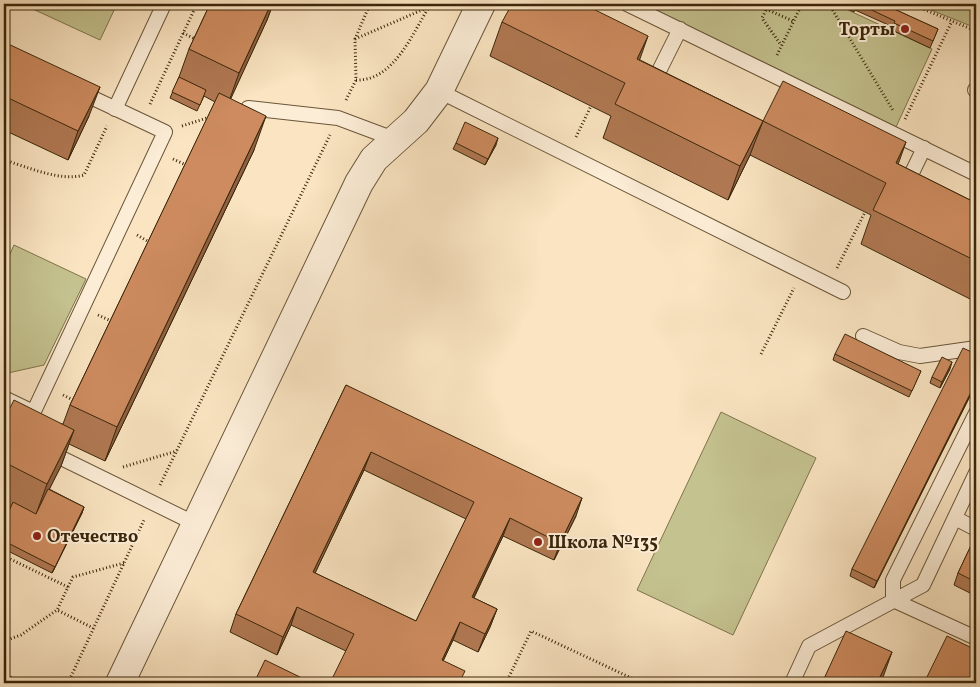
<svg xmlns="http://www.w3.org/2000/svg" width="980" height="687" font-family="Vollkorn,serif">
	<rect width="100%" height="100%" fill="#fae4c1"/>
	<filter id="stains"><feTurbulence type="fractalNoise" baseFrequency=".004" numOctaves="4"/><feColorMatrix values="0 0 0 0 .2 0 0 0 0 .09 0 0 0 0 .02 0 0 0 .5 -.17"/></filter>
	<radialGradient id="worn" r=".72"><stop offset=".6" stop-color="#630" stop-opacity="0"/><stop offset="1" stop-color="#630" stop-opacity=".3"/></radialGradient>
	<g fill="#c4c28f" stroke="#7f744c">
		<polygon points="22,4 117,4 100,40"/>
		<polygon points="644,4 835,4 932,49 896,127"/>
		<polygon points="916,4 976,5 976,28"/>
		<polygon points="14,245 86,279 44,365 8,373 4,368 4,267"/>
		<polygon points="721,412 816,458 733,635 637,590"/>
	</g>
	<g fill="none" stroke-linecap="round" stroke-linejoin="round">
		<defs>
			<g id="lane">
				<polyline points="627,4 976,174"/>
				<polyline points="653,83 680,29"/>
				<polyline points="975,90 976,90"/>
				<polyline points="439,91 843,292"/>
				<polyline points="248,108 338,118 394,139"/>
				<polyline points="115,109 164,4"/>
				<polyline points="909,179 924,148"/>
				<polyline points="863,336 899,352 920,356 976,348"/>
				<polyline points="4,398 29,410"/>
				<polyline points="976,413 893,580 893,600 976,638"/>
				<polyline points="27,426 165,132 78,91"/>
				<polyline points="47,451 196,524"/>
				<polyline points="955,518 976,529"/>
				<polyline points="792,683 809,646 923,585 976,473"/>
			</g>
			<polyline id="street" points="120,683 359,183 374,159 416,121 439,91 481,4"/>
		</defs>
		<use href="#lane" stroke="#6a5638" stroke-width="16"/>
		<use href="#street" stroke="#6a5638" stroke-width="30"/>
		<g stroke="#3a260a" stroke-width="3" stroke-dasharray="1 2.5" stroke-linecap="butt">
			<polyline points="769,4 762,18 781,45"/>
			<polyline points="829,4 894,112"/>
			<polyline points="911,4 976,31"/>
			<polyline points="766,9 793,21"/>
			<polyline points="183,33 197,40"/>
			<polyline points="355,39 429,7"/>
			<polyline points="777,55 802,4"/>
			<path d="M356,80C394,81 412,34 429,7L439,4"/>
			<polyline points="346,100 356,80 355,39 370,4"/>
			<polyline points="150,104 195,8 185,4"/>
			<polyline points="905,119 952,21"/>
			<polyline points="182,126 210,117"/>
			<polyline points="576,137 591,106"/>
			<polyline points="173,159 188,166"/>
			<path d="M4,160C28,167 60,182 84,175L107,126"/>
			<polyline points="137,235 151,243"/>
			<polyline points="837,268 865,212"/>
			<polyline points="98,315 113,322"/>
			<polyline points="761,354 794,288"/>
			<polyline points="63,395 75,401"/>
			<polyline points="123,467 177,451"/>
			<polyline points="160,485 330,135"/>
			<polyline points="4,556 68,587 57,610 93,628"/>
			<polyline points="68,587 73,577 124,563"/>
			<polyline points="4,641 21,635 57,610"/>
			<polyline points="4,674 23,683"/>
			<polyline points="880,680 888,683"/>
			<polyline points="68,683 144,520"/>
			<polyline points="506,683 531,631 642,683"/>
		</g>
		<use href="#lane" stroke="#fcedd7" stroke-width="14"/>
		<use href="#street" stroke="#fcedd7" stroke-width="28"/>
	</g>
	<g fill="#b07852" stroke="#3a260a" fill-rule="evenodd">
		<polygon points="210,4 273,4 267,20 230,99 254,150 105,461 69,444 61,466 49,489 84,507 82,513 52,573 4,549 4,522 10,509 4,505 4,420 63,424 70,405 215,102 204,96 197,111 170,98 179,77 189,49"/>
		<polygon points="838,4 883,4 938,29 930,48 892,30 893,27 884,23 855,10 854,12"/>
		<polygon points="502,22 640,60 763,121 898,164 976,203 976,302 861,244 871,215 750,155 728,200 603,138 611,116 490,56"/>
		<polygon points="4,42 89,116 68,160 4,130"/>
		<polygon points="456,143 496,145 485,165 453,149"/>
		<polygon points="835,354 921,371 909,397 833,360"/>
		<polygon points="976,354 976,384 874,588 850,576 852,569"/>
		<polygon points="950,369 940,388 930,383 932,377"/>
		<path d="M346,385L576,516L554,560L503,536L474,598L497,609L490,627L478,652L453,640L443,661L346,651L291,625L277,655L230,632L236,614ZM364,470L466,519L416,621L315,573Z"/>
		<polygon points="976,535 976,596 954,585 958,573"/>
		<polygon points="926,679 976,683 925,683"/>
	</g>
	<g fill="#906142" stroke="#3a260a">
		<polygon points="271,4 273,4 267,20 227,107 239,73"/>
		<polygon points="648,36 636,70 637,59"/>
		<polygon points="100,87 89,116 68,160 78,131"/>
		<polygon points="266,116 254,150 105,461 117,427"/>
		<polygon points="763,121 750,155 728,200 740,166"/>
		<polygon points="498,138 496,145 485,165 488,159"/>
		<polygon points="906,142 894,176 896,163"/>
		<polygon points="952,362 950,369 940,388 942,382"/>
		<polygon points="976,382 976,384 874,588 877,581"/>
		<polygon points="74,430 61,466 34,520 47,484"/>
		<polygon points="371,452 364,470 307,590 313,572"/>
		<polygon points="582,498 576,516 554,560 560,543"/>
		<polygon points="84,507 82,513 52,573 55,567"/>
		<polygon points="510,518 503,536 465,615 472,597"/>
		<polygon points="297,607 291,625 277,655 283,637"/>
		<polygon points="497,609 490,627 478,652 485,634"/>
		<polygon points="460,622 453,640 435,678 442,660"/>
		<polygon points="892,652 881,683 877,683"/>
	</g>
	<g fill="#cd8b5f" stroke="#3a260a" fill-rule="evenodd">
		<polygon points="210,4 271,4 239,73 189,49"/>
		<polygon points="512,4 583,4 648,36 637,59 763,121 740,166 615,104 625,83 502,22"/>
		<polygon points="859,4 883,4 938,29 933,41 894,23 895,21"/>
		<polygon points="4,42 100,87 78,131 4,96"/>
		<polygon points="179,77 206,90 200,105 172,92"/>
		<polygon points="783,81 906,142 896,163 976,203 976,261 873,210 886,183 763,121"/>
		<polygon points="219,93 266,116 117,427 70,405"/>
		<polygon points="465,122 498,138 488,159 456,143"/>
		<polygon points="845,334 921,371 912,391 835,354"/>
		<polygon points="963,348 976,354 976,382 877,581 852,569"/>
		<polygon points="942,357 952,362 942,382 932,377"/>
		<path d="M346,385L582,498L560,543L510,518L472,597L497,609L485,634L460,622L442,660L465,671L459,683H330L354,634L297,607L283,637L236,614ZM371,452L474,502L416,621L313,572Z"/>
		<polygon points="14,400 74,430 47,484 4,462 4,420"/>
		<polygon points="48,489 84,507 55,567 4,541 4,522 13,502 36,514"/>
		<polygon points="976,535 976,582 958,573"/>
		<polygon points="846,631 892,652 877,683 822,683"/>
		<polygon points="947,636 976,650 976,683 934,683 926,679"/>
		<polygon points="265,660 304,679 302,683 254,683"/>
	</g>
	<g fill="#8f2418" stroke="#fcedd7" stroke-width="2">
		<circle cx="905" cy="29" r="5"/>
		<circle cx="37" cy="536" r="5"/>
		<circle cx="538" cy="542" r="5"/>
	</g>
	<g text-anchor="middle" stroke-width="4" stroke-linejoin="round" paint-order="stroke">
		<g font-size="18" font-weight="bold" fill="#3a260a" stroke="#fcedd7" text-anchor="start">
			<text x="895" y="35" text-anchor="end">Торты</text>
			<text x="47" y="542">Отечество</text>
			<text x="548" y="548">Школа №135</text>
		</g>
	</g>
	<rect width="980" height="687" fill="none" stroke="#fae4c1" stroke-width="20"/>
	<rect x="5" y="5" width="970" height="677" fill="none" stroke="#3a260a" stroke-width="2.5"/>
	<rect x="10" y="10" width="960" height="667" fill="none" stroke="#3a260a"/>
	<rect width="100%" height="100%" filter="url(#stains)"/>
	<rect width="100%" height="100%" fill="url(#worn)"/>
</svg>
